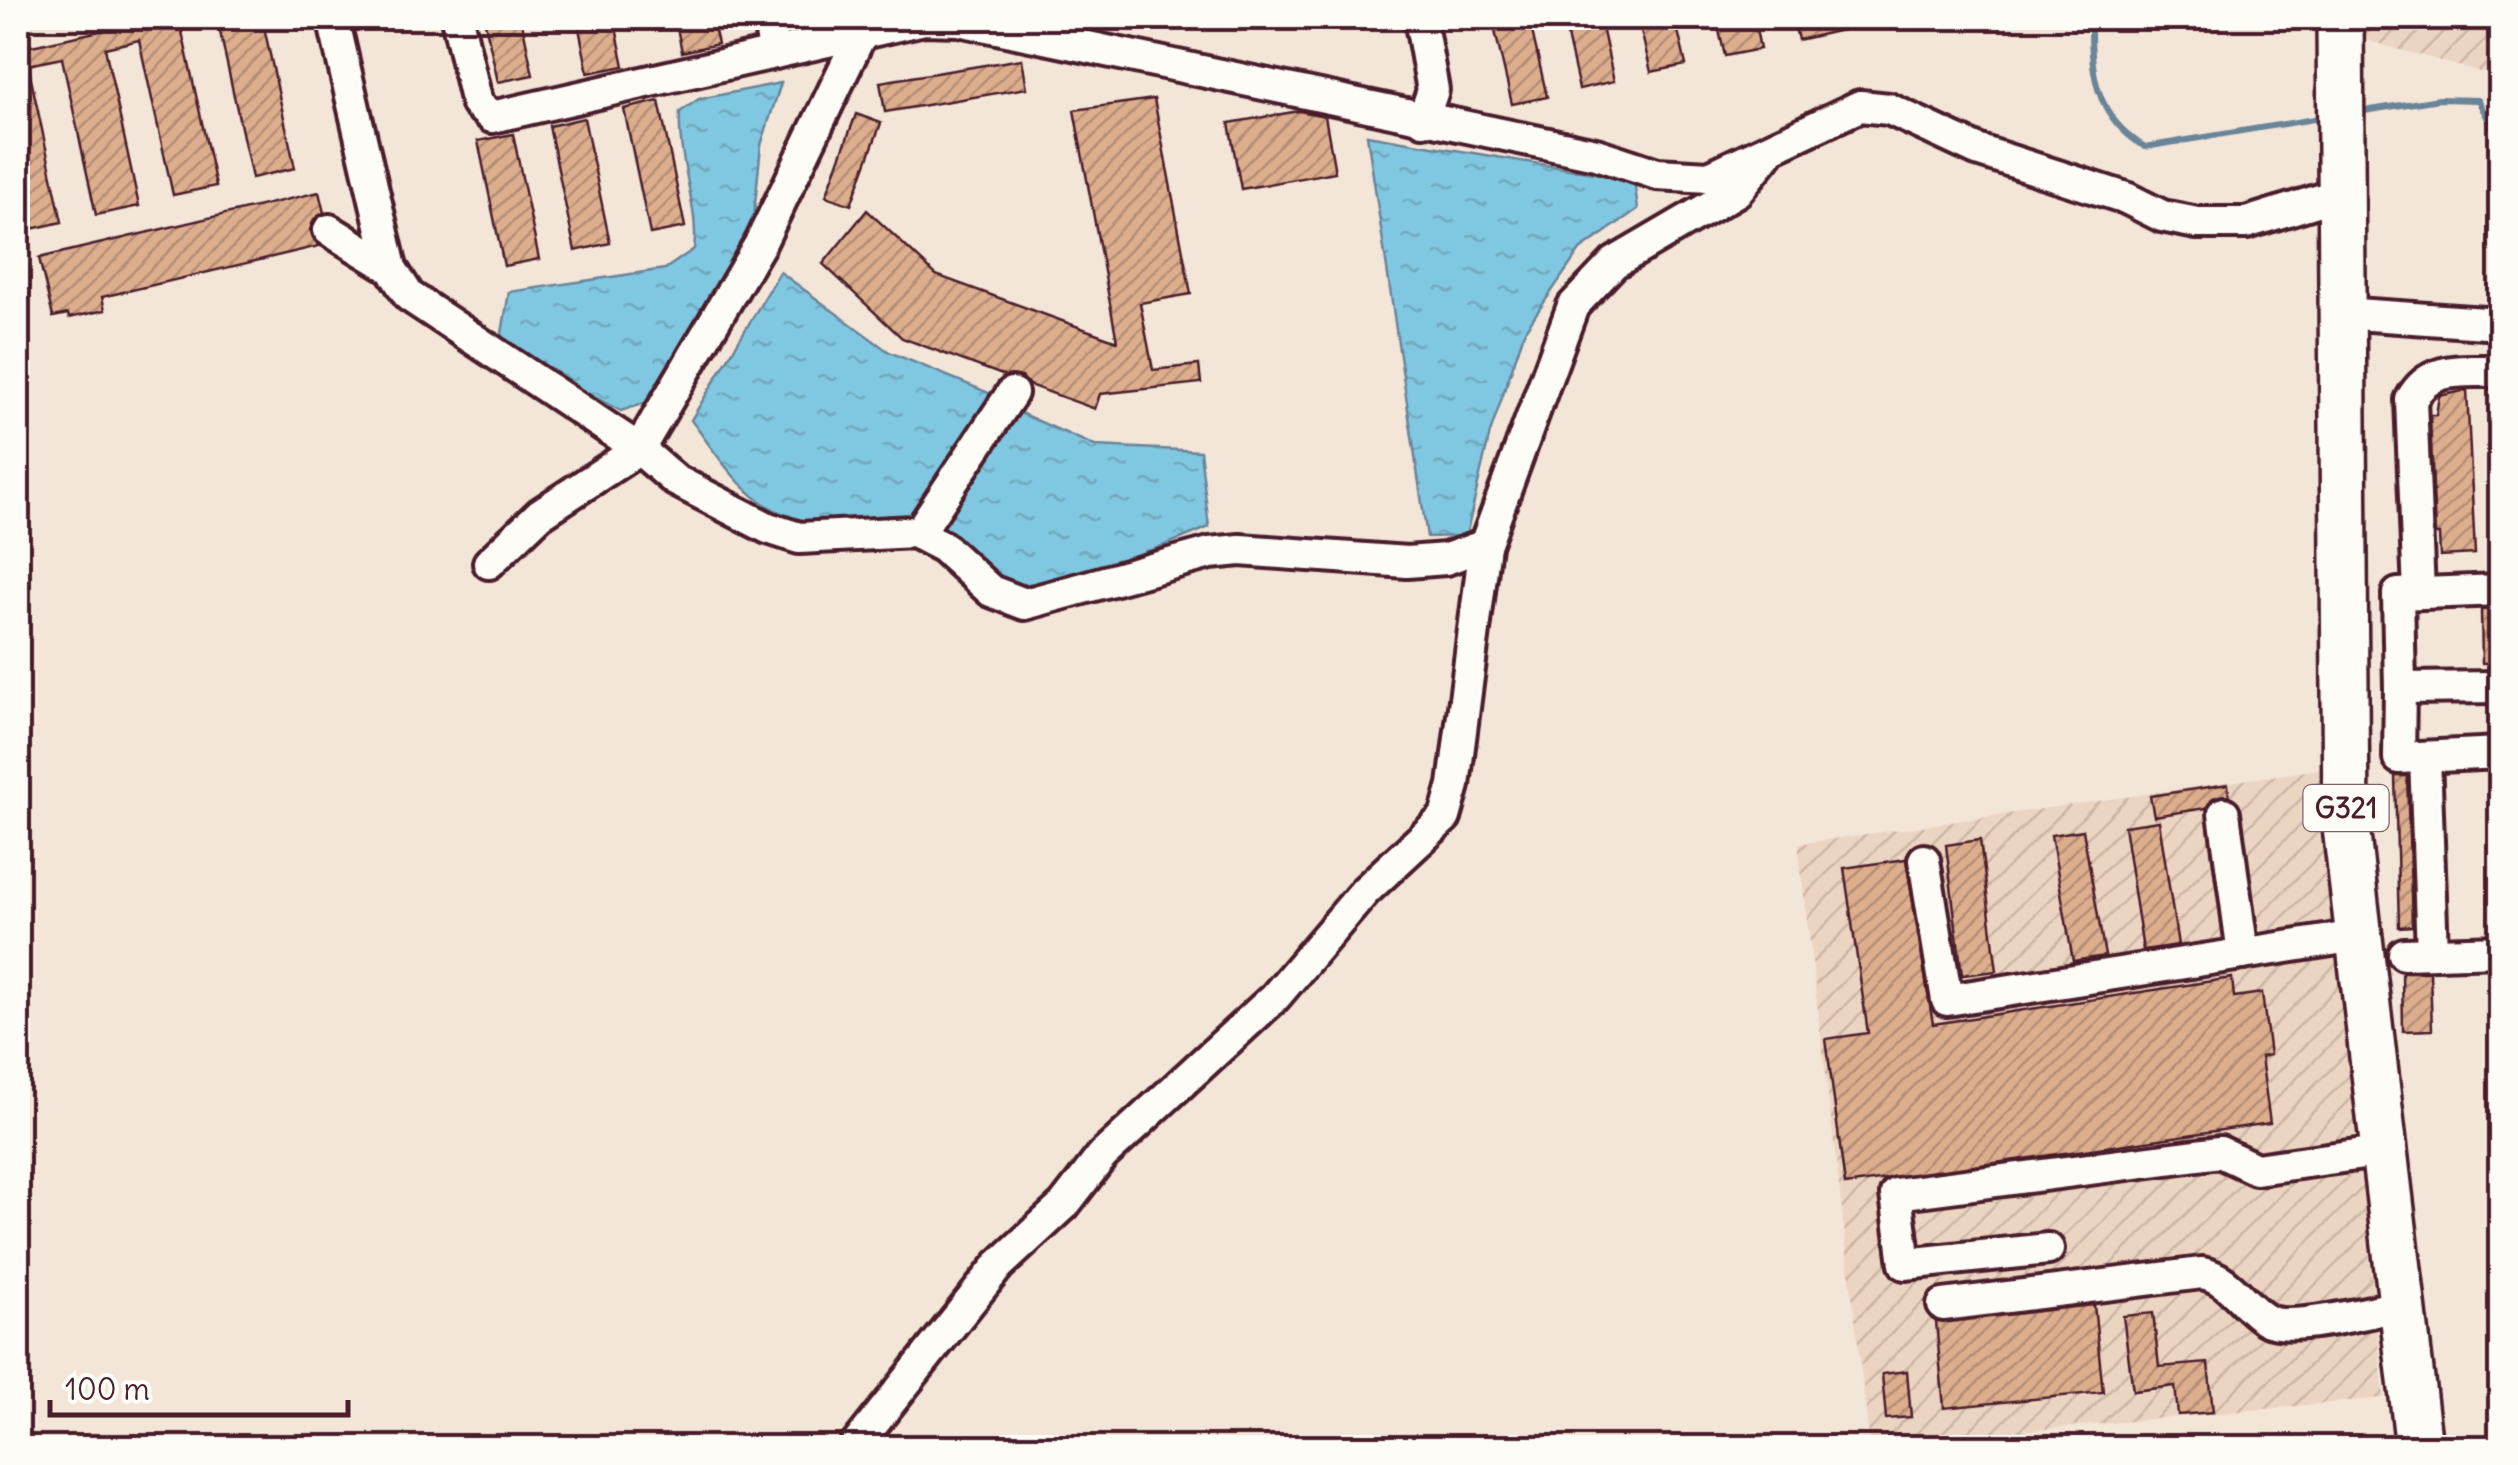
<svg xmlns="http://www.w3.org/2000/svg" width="2518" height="1465" font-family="Delius,sans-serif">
	<defs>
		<pattern id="industrial-furrows" width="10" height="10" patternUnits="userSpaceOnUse" patternTransform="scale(2.5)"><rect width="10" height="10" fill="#ecd4c2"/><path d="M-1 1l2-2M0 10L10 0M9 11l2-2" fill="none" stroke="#ccb6a7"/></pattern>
		<pattern id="water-ripples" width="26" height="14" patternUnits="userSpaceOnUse" patternTransform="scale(2.5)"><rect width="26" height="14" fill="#80c7e1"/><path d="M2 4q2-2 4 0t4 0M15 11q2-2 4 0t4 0" fill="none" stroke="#70aac1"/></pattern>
		<pattern id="building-hatch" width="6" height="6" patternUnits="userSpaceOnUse" patternTransform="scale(2.5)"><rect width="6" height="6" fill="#ddae8e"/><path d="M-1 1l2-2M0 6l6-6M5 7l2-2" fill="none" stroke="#b58d74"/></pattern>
	</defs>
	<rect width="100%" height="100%" fill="#f3e5d8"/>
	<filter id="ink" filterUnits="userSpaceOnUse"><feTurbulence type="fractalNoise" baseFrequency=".01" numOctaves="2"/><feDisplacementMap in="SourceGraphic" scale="20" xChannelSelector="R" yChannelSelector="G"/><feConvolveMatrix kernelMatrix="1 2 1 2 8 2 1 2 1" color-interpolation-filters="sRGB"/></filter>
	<g filter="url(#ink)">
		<g fill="url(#industrial-furrows)">
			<polygon points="2365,18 2500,18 2500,87 2491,75 2365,40"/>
			<polygon points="2320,769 2384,1398 1870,1445 1798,844"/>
		</g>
		<g fill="url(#water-ripples)" stroke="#6a8498" stroke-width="2.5">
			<path d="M781,83L761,145L753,224L645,403L621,411L545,371L501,339L509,292L665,269L694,249C700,208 677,161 680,112L699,99Z"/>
			<polygon points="1367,135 1634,180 1638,209 1580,250 1525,330 1490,433 1466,536 1427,537"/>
			<path d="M780,272L889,352L994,395C977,422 941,493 921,512C907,526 880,525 862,525C764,527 745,494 691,420Z"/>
			<path d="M1020,413L1095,446L1200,451L1209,527C1176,542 1032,598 1004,581C981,568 960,542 941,525Z"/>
		</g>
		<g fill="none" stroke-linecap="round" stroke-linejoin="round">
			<g stroke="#6a8498" stroke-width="6">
				<path d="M2091,18C2090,72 2095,117 2145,147L2326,117"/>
				<polyline points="2358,112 2439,99 2478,100 2500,142"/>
			</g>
		</g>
		<g fill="url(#building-hatch)" stroke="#4a1f2b" stroke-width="2.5">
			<polygon points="159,18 179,18 216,186 173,195 139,40 105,48 139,206 96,215 62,58 28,65 62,222 18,232 18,49"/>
			<polygon points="217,18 262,18 295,168 252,178"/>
			<polygon points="484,18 521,18 533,75 498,82"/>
			<polygon points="577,18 614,18 624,66 588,73"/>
			<polygon points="675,18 712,18 718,44 682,52"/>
			<polygon points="1492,18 1529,18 1547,97 1512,104"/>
			<polygon points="1563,18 1600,18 1614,81 1579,89"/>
			<polygon points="1638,18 1675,18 1686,65 1651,72"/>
			<polygon points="1716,18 1754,18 1760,49 1725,56"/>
			<polygon points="1793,18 1869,18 1869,24 1798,40"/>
			<polygon points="1022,59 1027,88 885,112 880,82"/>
			<polygon points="1154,99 1191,294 1140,303 1153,370 1199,365 1201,383 1100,394 1095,409 1029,385 1022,377 1005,376 902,338 823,264 867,210 936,275 1117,341 1074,110"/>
			<polygon points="659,101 685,227 650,234 624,109"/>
			<polygon points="1299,111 1325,116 1335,172 1241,189 1229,123"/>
			<polygon points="856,114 881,123 851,205 826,196"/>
			<polygon points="584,118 610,243 575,251 549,126"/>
			<polygon points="513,134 539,259 504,266 478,141"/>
			<polygon points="319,192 324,213 314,219 310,230 319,246 102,297 105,310 69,318 68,314 53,317 39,258"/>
			<polygon points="2467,390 2475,554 2440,556 2439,534 2435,534 2430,415 2436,415 2439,396"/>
			<polygon points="2500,609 2500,663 2482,663 2481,610"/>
			<polygon points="2395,776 2407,776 2412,926 2399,927"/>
			<polygon points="2228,784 2229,795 2213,798 2206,808 2154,816 2150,796"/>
			<polygon points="2159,821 2178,945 2143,950 2124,826"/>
			<polygon points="2083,830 2105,956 2073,961 2051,835"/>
			<polygon points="1980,840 1997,971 1962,975 1946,845"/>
			<polygon points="1906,859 1933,1024 2232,978 2234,997 2262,993 2270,1055 2261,1057 2270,1123 1845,1185 1826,1039 1868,1033 1844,868"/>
			<polygon points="2402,972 2430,972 2432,1030 2403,1031"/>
			<polygon points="2094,1305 2103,1392 1944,1408 1936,1322"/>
			<polygon points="2153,1313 2159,1367 2208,1363 2213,1412 2178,1415 2175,1386 2133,1391 2123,1316"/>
			<polygon points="1907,1371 1911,1417 1886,1419 1882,1374"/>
		</g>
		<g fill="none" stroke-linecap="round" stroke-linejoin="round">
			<defs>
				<g id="minor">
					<polyline points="333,18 391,268 409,296 639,449 675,480 768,528 799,538 914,532 943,547 991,591 1025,604 1210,553 1240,550 1407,562 1446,559 1485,545"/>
					<polyline points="457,18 477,104 492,117 924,19 959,20 1596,154 1657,174 1709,177 1860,106 1889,109 1977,150 2126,198 2162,216 2197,223 2246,223 2339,194"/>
					<polyline points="768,18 775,53"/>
					<polyline points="1420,18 1433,90 1423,120"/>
					<polyline points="329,230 391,268"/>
					<polyline points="2341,313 2500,324"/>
					<polyline points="918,534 1012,393"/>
					<polyline points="489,563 540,514 639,449 761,242 861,34"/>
					<polyline points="2500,590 2398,594 2400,688 2500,687"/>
					<path d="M2419,593L2411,400C2430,364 2465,372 2500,371"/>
					<polyline points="2400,688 2399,758 2500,753"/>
					<polyline points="2425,757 2432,953"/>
					<polyline points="2224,813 2243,954"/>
					<polyline points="1924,860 1947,1000 2357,936"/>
					<polyline points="2404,954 2500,951"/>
					<polyline points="2048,1249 1905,1264 1896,1194 2220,1152 2256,1169 2385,1151"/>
					<path d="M1943,1305L2202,1273C2230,1278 2242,1305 2265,1319C2288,1334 2375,1310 2405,1305"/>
					<polyline points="854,1448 999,1265 1064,1205 1102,1156 1275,997 1365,891 1445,817 1454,785 1485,545 1573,306 1614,263 1737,191 1767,154"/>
				</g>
				<polyline id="highway" points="2340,18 2346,827 2419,1448"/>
			</defs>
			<use href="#minor" stroke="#4a1f2b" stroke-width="38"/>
			<use href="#highway" stroke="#4a1f2b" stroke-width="52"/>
			<use href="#minor" stroke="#fdfcf7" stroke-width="30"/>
			<use href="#highway" stroke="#fdfcf7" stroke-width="45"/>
		</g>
	</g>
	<g text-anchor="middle" stroke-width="8" stroke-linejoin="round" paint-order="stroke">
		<rect fill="#fdfcf7" stroke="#806168" stroke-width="2.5" x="2303.5" y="785" width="85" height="46" rx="8"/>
		<g font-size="28" font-weight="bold" fill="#4a1f2b">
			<text x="2346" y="818">G321</text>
		</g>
	</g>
	<rect width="2518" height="1465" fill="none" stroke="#fdfcf7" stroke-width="60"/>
	<rect x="30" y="30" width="2458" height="1405" fill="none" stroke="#4a1f2b" stroke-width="4" filter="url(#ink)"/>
	<path d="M50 1400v15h298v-15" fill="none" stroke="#4a1f2b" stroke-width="5"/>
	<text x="65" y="1400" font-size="30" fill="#4a1f2b" stroke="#fdfcf7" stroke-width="8" paint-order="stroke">100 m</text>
</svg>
